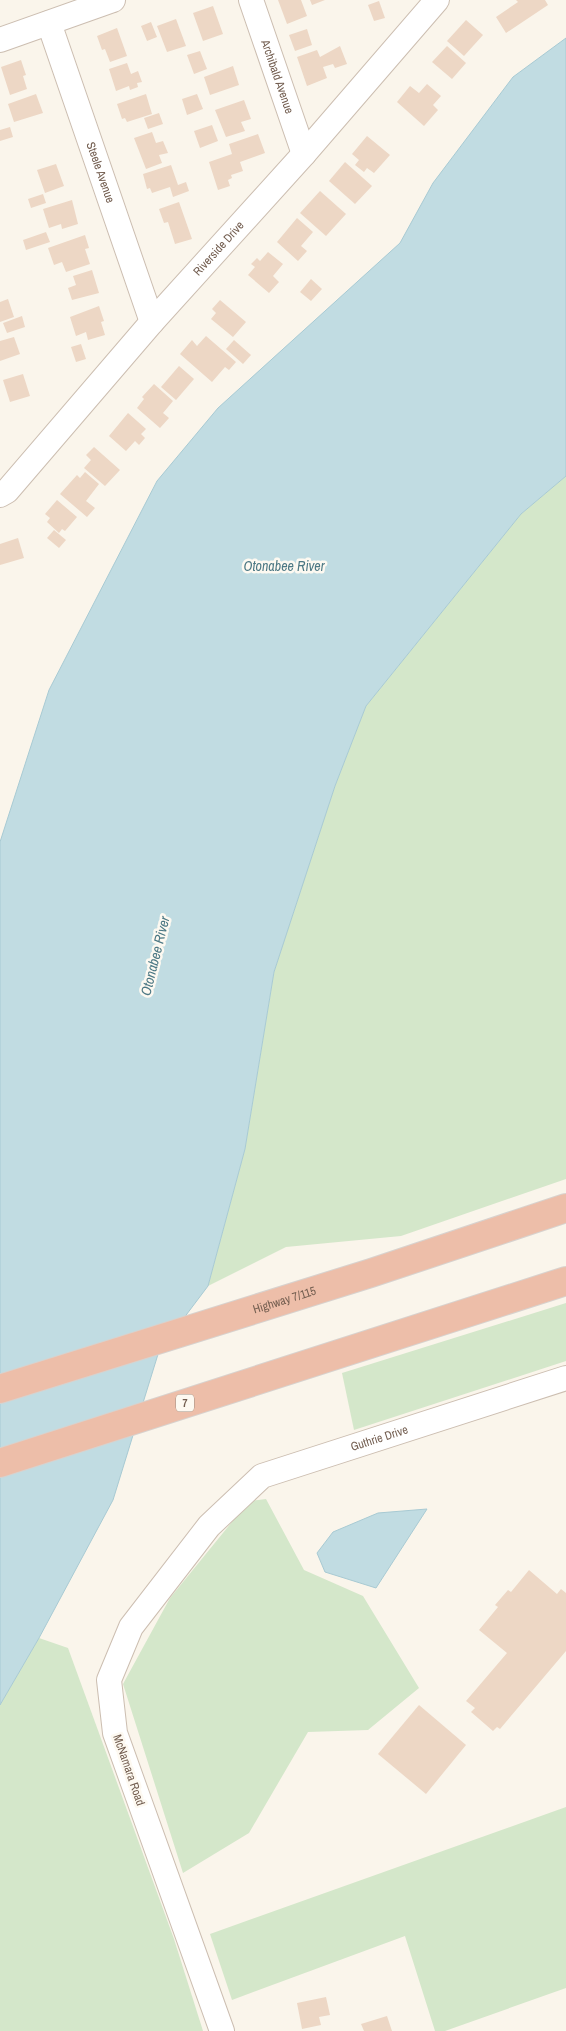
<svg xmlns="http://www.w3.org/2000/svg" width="566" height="2031" font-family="'Archivo Narrow',sans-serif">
	<rect width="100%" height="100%" fill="#faf5eb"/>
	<g fill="#d4e7ca">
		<polygon points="566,476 566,1179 401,1236 286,1247 208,1286 245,1149 274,972 335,786 366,706 521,514"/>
		<polygon points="566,1303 566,1361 354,1430 342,1373"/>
		<polygon points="266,1499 304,1570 363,1596 419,1688 368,1730 308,1732 249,1833 183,1873 123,1684 170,1598 249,1501"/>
		<polygon points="39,1638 68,1648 174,1939 203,2031 0,2031 0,1705"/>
		<polygon points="566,1807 566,1988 445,2031 435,2031 405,1936 232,2000 210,1934"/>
	</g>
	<g fill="#c1dce2" stroke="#a8cad3">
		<polygon points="566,38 566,476 521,514 366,706 335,786 274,972 245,1149 208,1286 159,1351 113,1500 39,1638 0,1705 0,842 49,690 157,481 218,408 400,243 433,183 513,77"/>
		<polygon points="427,1509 376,1588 325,1572 317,1553 333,1532 378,1513"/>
	</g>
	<g fill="#edd7c5">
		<polygon points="278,0 301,0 307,16 287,24"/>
		<polygon points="310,0 325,0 312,5"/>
		<polygon points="516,0 545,0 548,5 506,33 496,17 518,2"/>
		<polygon points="379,1 385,18 374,21 368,5"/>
		<polygon points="213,6 223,34 203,41 193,13"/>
		<polygon points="176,19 186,46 167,52 157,26"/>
		<polygon points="466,20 483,35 464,56 447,41"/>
		<polygon points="151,22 157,37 147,41 141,26"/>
		<polygon points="117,28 127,56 110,62 105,49 102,50 97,36"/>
		<polygon points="307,29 312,45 295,51 289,35"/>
		<polygon points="340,46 347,64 335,68 333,64 323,67 327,78 307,86 297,57 317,50 320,57"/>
		<polygon points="447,46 466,63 452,79 432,62"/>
		<polygon points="200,51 207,69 194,74 187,55"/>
		<polygon points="21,60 26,75 23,76 27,89 10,95 1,67"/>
		<polygon points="127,63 131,74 138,71 142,82 137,83 138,87 130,90 129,86 116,91 109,69"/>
		<polygon points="233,66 239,85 210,95 204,77"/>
		<polygon points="427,84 441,96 433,105 438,110 424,126 397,102 410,86 419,93"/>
		<polygon points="36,94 43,113 14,122 8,104"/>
		<polygon points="146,94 152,114 127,122 125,118 122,119 117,104"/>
		<polygon points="197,94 203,109 187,115 182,99"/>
		<polygon points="244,100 251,119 241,122 245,131 226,137 215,110"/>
		<polygon points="159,113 163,124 148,129 144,118"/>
		<polygon points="212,125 218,141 200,148 194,131"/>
		<polygon points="10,127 13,137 0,141 0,130"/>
		<polygon points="152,132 156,143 163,141 168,153 159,155 162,163 146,169 134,138"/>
		<polygon points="258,134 265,153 240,162 243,171 231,175 232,178 228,180 230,186 218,190 209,162 232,154 229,144"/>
		<polygon points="367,136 390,155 374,173 367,168 364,172 355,165 359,160 352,154"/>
		<polygon points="345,162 372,186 355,204 329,181"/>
		<polygon points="56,164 64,186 45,193 37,170"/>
		<polygon points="171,165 178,185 186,182 189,191 173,197 170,187 152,193 150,188 147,189 143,174"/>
		<polygon points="320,191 346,214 326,236 300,213"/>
		<polygon points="43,194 46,203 31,208 28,199"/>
		<polygon points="72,200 78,224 62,229 61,224 49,228 43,209"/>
		<polygon points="179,202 192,239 175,244 168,222 164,223 159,209"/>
		<polygon points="297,218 313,232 301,246 307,251 298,261 277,242"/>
		<polygon points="46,232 50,242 26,250 23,240"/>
		<polygon points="85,235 89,248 85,249 90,264 66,272 62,262 54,265 48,248"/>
		<polygon points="268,252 283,264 273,276 279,282 269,293 248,275 255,267 251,264 257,258 260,261"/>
		<polygon points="92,270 99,293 72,300 68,288 76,285 73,276"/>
		<polygon points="311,279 322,289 311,301 300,292"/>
		<polygon points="8,299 14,317 0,322 0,302"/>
		<polygon points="220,300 246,322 233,337 211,319 216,313 212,309"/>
		<polygon points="99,306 104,321 101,322 105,335 88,340 86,332 76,336 70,317"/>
		<polygon points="22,316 25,327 7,333 3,323"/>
		<polygon points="206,336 236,362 229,370 225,367 212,382 180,354 192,340 197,346"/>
		<polygon points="14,337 20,354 0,361 0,341"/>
		<polygon points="234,340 251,355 243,364 226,349"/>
		<polygon points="81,344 86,359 76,362 71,347"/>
		<polygon points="179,366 194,379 176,400 161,387"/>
		<polygon points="23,374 30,396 10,402 3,380"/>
		<polygon points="154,384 173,401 163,413 169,418 160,428 137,408 144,399 142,397"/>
		<polygon points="128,413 146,429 141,434 145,438 139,445 135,441 126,451 109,436"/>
		<polygon points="94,447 120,470 105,486 84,468 91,460 86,455"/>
		<polygon points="85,472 99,484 86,501 95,508 87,517 60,494 77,475 80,478"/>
		<polygon points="57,500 77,517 65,531 62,529 59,533 47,522 50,518 45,514"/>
		<polygon points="54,530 66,540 59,548 47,538"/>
		<polygon points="18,538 24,558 0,565 0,544"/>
		<polygon points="529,1570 557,1594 561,1589 566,1593 566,1651 500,1729 497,1727 493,1731 471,1712 475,1708 466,1701 507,1653 479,1630 498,1607 495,1605 508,1590 511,1592"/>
		<polygon points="419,1705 466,1745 426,1794 378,1754"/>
		<polygon points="326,1997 330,2015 319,2017 321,2025 302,2029 297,2003"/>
		<polygon points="387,2016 392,2031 364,2031 361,2024"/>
	</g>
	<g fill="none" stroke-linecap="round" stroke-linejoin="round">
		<defs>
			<g id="minor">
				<path id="s1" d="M251,0L304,154"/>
				<path id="s2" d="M49,23L152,322"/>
				<polyline points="0,40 113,0"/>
				<path id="s3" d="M0,495L7,491L152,322L304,154L437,0"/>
				<path id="s4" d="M222,2031L115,1733L109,1680L131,1627L209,1526L262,1476L566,1378"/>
			</g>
			<g id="highway">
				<path id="s5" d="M0,1389L371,1273L566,1208"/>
				<polyline points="0,1463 566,1281"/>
			</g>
		</defs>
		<use href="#minor" stroke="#ccbeb1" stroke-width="26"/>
		<use href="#highway" stroke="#d8d2ce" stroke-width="30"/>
		<use href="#minor" stroke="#fff" stroke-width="24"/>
		<use href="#highway" stroke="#edbea9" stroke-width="28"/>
	</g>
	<g text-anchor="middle" stroke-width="5" stroke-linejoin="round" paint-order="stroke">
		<rect fill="#fdf9f1" stroke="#9c8c80" stroke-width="1" x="176" y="1394.5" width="18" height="17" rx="4"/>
		<g font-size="11" font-weight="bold" fill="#735e50">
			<text x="185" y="1407">7</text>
		</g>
		<g font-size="12" fill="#735e50" stroke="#fdf9f1">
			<text dy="4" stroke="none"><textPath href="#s1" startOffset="81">Archibald Avenue</textPath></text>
			<text dy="4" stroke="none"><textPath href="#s2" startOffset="158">Steele Avenue</textPath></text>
			<text dy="4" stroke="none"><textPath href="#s3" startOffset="330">Riverside Drive</textPath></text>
			<text dy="4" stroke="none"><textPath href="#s5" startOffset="298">Highway 7/115</textPath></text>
			<text dy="4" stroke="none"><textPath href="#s4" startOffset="751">Guthrie Drive</textPath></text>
			<text transform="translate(129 1770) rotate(71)" y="4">McNamara Road</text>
		</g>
		<g font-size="14" font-style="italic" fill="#4c7884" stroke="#fdf9f1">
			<text x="284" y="571">Otonabee River</text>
			<text transform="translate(155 956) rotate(-76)" y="5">Otonabee River</text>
		</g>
	</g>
</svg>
